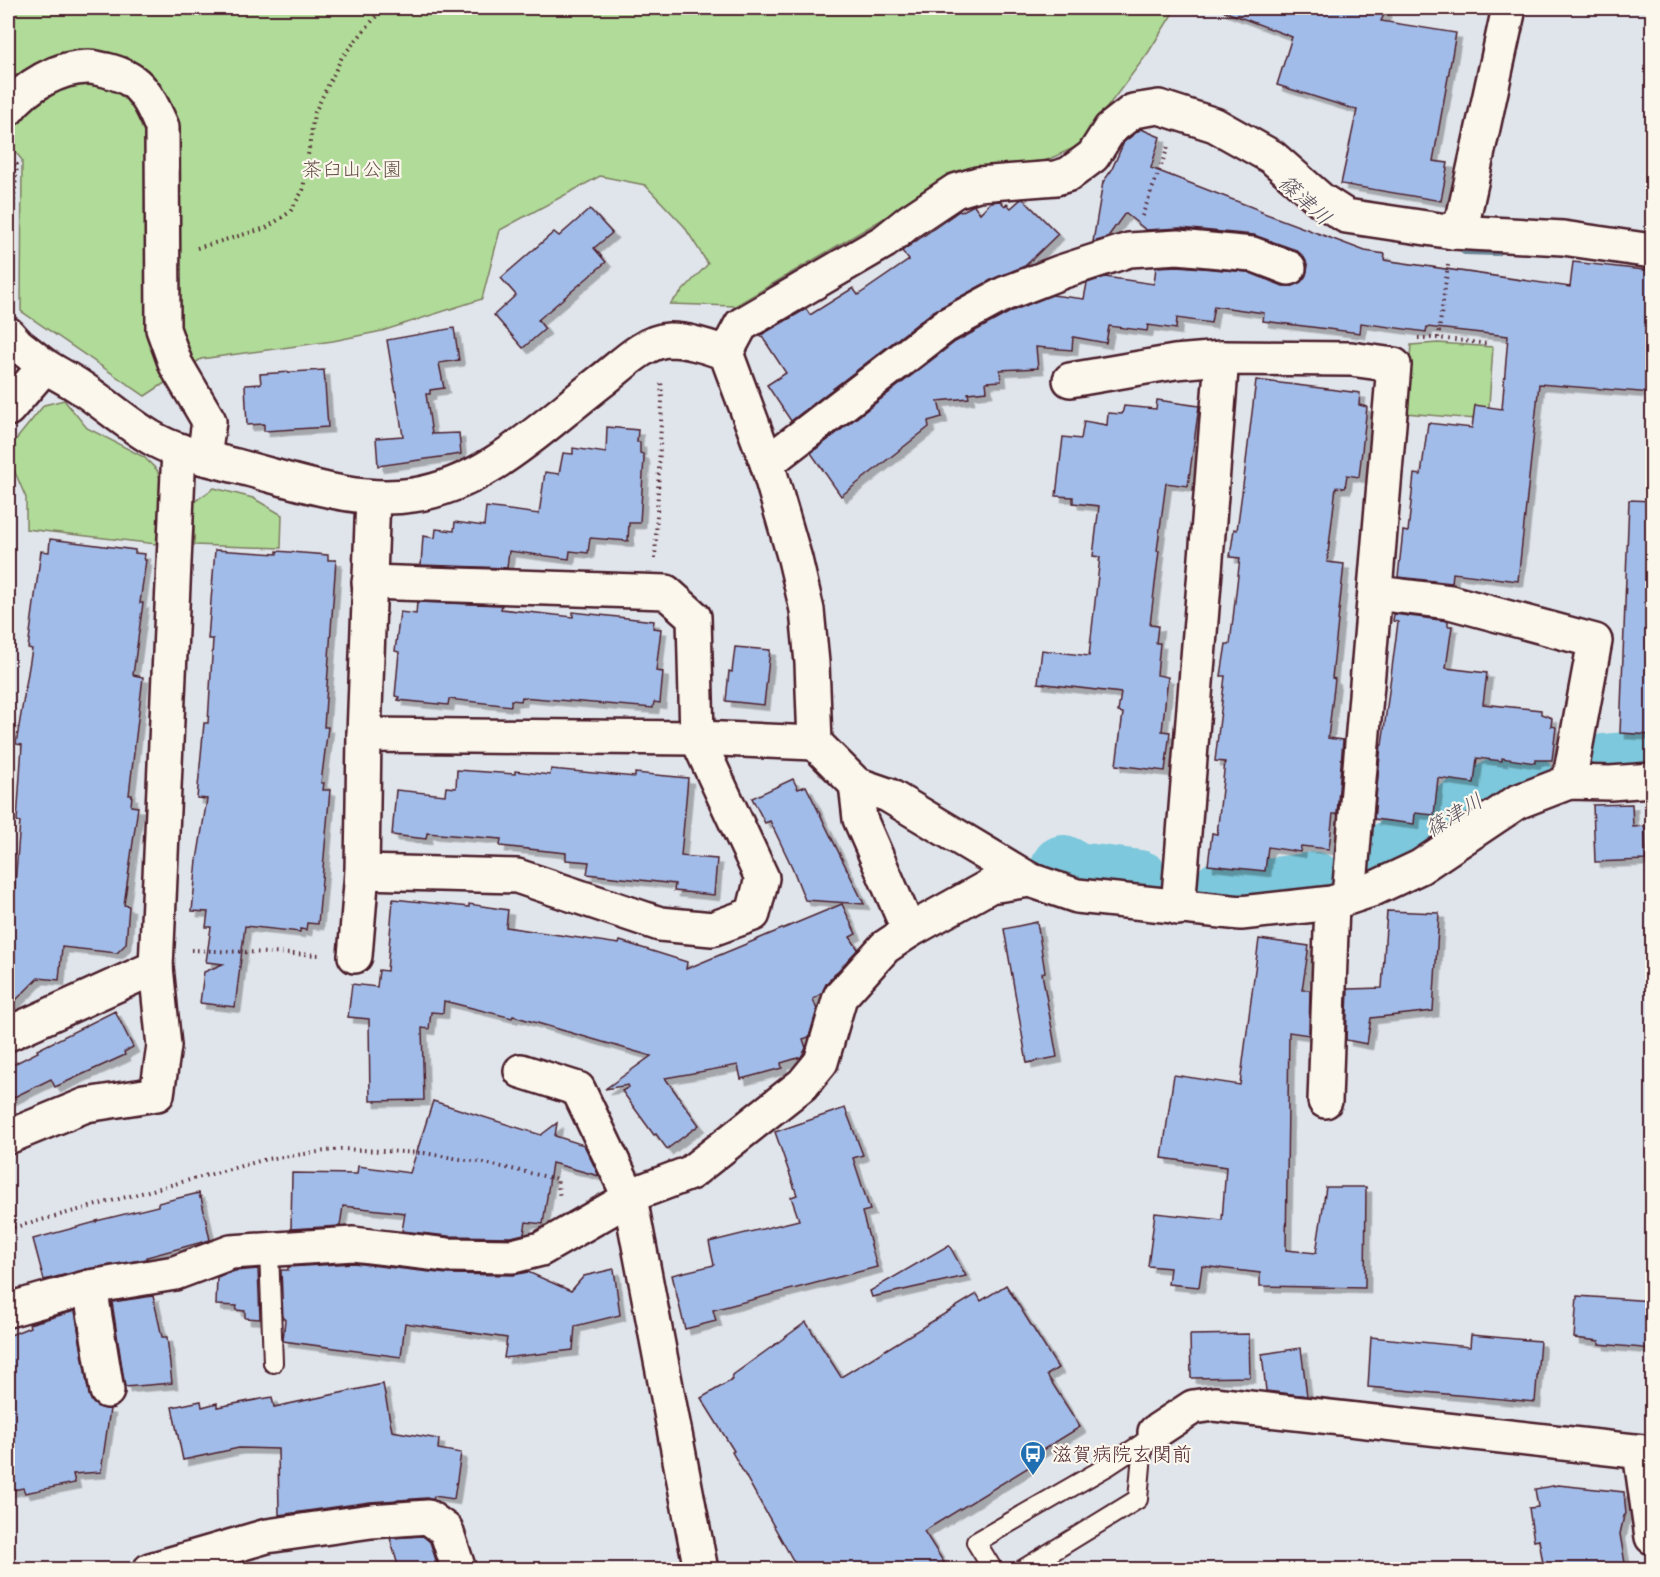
<svg xmlns="http://www.w3.org/2000/svg" width="1660" height="1577" font-family="Dekko,'Klee One',sans-serif">
	<defs>
		<filter id="shadow"><feDropShadow dx="5.5" dy="5.5" stdDeviation="0" flood-color="#0004"/></filter>
	</defs>
	<rect width="100%" height="100%" fill="#e0e5eb"/>
	<filter id="ink" filterUnits="userSpaceOnUse"><feTurbulence type="fractalNoise" baseFrequency=".0167" numOctaves="2"/><feDisplacementMap in="SourceGraphic" scale="12" xChannelSelector="R" yChannelSelector="G"/><feConvolveMatrix kernelMatrix="1 2 1 2 8 2 1 2 1" color-interpolation-filters="sRGB"/></filter>
	<g filter="url(#ink)">
		<g fill="#b0db98" stroke="#7d7d62" stroke-width="1.5">
			<polygon points="8,8 1176,8 1148,53 1078,146 1036,165 949,180 735,306 670,304 708,264 684,226 645,185 600,176 500,230 482,299 382,331 333,341 201,359 145,396 21,311 22,160 8,143"/>
			<polygon points="1438,343 1493,347 1488,420 1405,413 1411,345"/>
			<polygon points="64,400 87,428 144,457 157,470 162,484 156,544 26,529 26,498 11,463 14,442 44,405"/>
			<polygon points="214,488 253,498 282,515 281,548 194,545 194,502"/>
		</g>
		<g fill="none" stroke-linecap="round" stroke-linejoin="round">
			<polyline stroke="#698495" stroke-width="10" points="1465,250 1497,251"/>
			<g stroke="#7dc8dc" stroke-width="64">
				<polyline points="1604,766 1652,762"/>
				<polyline points="1388,854 1487,795 1522,780"/>
				<polyline points="1063,867 1077,874 1139,882"/>
				<polyline points="1223,891 1244,893 1315,884"/>
			</g>
		</g>
		<g fill="#a2bce9" stroke="#4a1f2b" stroke-width="1.5" filter="url(#shadow)">
			<polygon points="1222,8 1387,8 1381,21 1456,33 1433,161 1448,163 1441,201 1341,184 1357,110 1277,85 1292,37 1221,10"/>
			<polygon points="1141,129 1160,137 1151,168 1262,211 1261,212 1365,251 1385,254 1384,260 1570,287 1573,262 1653,271 1653,393 1539,384 1518,581 1453,573 1452,583 1398,577 1403,531 1408,532 1414,474 1421,475 1428,423 1472,428 1475,405 1502,409 1508,336 1427,327 1426,332 1361,323 1360,333 1263,321 1264,313 1214,306 1211,323 1177,318 1176,329 1148,325 1147,331 1109,326 1106,343 1073,337 1072,350 1036,347 1038,368 1000,370 1001,381 986,382 987,391 968,393 969,398 938,401 942,417 928,421 929,427 841,496 811,453 955,342 1012,311 1052,295 1084,299 1087,283 1105,277 1154,284 1156,267 1178,266 1248,272 1283,286 1293,286 1301,282 1306,275 1308,266 1303,256 1296,250 1254,235 1180,228 1146,230 1125,213 1107,238 1093,242 1103,182 1111,171 1124,142"/>
			<polygon points="1023,199 1058,234 1025,266 995,278 934,311 791,421 767,385 786,373 761,335 806,309 810,315 853,288 858,295 909,260 902,251 959,211 961,212 974,205 980,213 991,202 1000,201 1005,206 1007,204 1011,208 1020,200"/>
			<polygon points="590,209 612,233 594,248 606,262 538,320 545,329 523,348 494,315 516,295 501,278 554,232 559,236"/>
			<polygon points="454,328 459,360 439,363 444,388 430,390 430,394 426,394 432,434 459,433 461,454 378,466 376,438 403,436 387,340"/>
			<polygon points="324,370 328,427 264,431 264,424 247,425 245,385 261,384 260,374"/>
			<polygon points="1256,380 1360,393 1359,405 1367,407 1359,477 1347,475 1345,488 1336,487 1327,562 1344,564 1332,678 1335,679 1328,738 1343,740 1337,814 1333,814 1329,849 1301,846 1300,852 1268,847 1265,871 1208,865 1212,833 1217,834 1225,762 1215,761 1225,676 1221,676 1226,644 1230,644 1240,558 1230,557 1234,529 1237,530 1244,478"/>
			<polygon points="1157,400 1199,406 1188,486 1166,483 1157,551 1159,551 1150,625 1158,626 1156,643 1160,643 1157,675 1168,677 1162,731 1170,732 1165,771 1116,765 1123,713 1118,712 1121,693 1038,683 1042,650 1089,656 1100,557 1093,556 1099,506 1073,503 1073,497 1056,496 1063,437 1081,439 1084,421 1107,425 1108,413 1122,414 1124,406 1156,409"/>
			<polygon points="607,427 638,430 637,442 640,442 640,453 643,454 644,458 640,523 629,523 628,541 590,538 588,553 570,551 569,559 509,551 507,568 421,565 423,536 435,538 436,529 454,531 455,522 484,526 486,507 539,514 545,472 559,474 563,453 573,454 573,448 606,453"/>
			<polygon points="1629,500 1653,501 1653,735 1620,733"/>
			<polygon points="50,539 135,550 135,553 145,554 144,560 146,560 140,603 143,603 133,675 143,677 129,795 132,795 131,806 138,807 124,905 129,906 126,944 117,953 62,947 59,980 38,978 8,1008 8,972 20,822 17,821 22,745 16,744 32,649 28,648 41,551 49,552"/>
			<polygon points="215,550 277,554 277,551 328,555 328,560 336,560 324,727 328,727 321,783 324,783 323,790 330,790 318,924 307,923 306,930 300,929 300,932 245,926 235,1007 200,1003 204,972 223,964 206,962 211,927 206,927 208,912 192,911 197,860 207,799 197,798 204,723 208,723 213,639 208,639"/>
			<polygon points="417,602 502,605 501,609 573,617 573,612 654,621 653,628 661,629 656,671 663,672 660,703 654,702 653,708 522,697 521,701 511,700 511,706 449,699 448,705 398,700 399,697 395,696 399,652 395,651 400,612 416,614"/>
			<polygon points="1394,614 1448,621 1448,626 1452,626 1446,668 1487,673 1483,704 1541,710 1541,714 1552,718 1551,726 1556,727 1552,760 1535,760 1535,763 1502,758 1502,761 1477,758 1474,783 1438,778 1434,815 1415,813 1414,824 1374,819 1381,745 1382,745 1398,622 1393,621"/>
			<polygon points="735,647 770,650 764,705 726,701 729,671 732,672"/>
			<polygon points="551,769 635,777 635,773 688,778 681,856 717,859 714,895 674,891 675,884 587,874 589,862 566,860 566,853 500,846 501,839 427,833 426,839 392,835 396,790 445,795 446,787 456,788 457,770 515,774 515,771 550,775"/>
			<polygon points="793,779 798,789 806,786 864,904 805,900 792,867 770,821 765,823 752,798"/>
			<polygon points="1632,804 1633,827 1645,826 1646,860 1595,862 1593,805"/>
			<polygon points="393,899 469,907 469,904 508,910 506,927 619,944 620,941 687,962 686,969 842,904 856,934 850,937 858,949 826,984 822,993 813,999 817,1010 809,1037 803,1039 806,1048 801,1057 781,1063 782,1068 741,1079 738,1065 665,1078 699,1125 667,1149 656,1134 654,1135 622,1091 629,1087 628,1085 605,1089 651,1056 513,1016 512,1018 444,1001 443,1013 431,1012 429,1029 422,1028 424,1100 370,1101 369,1019 348,1017 352,984 377,987 379,970 387,971"/>
			<polygon points="1387,911 1439,913 1433,1011 1371,1018 1367,1044 1346,1040 1348,989 1382,988"/>
			<polygon points="1037,922 1045,972 1042,973 1057,1057 1027,1063 1004,929"/>
			<polygon points="1259,939 1309,946 1302,990 1310,990 1309,1035 1289,1032 1286,1250 1316,1253 1326,1187 1366,1187 1365,1288 1260,1286 1260,1273 1202,1266 1199,1287 1168,1284 1170,1268 1148,1266 1155,1213 1222,1220 1226,1167 1162,1158 1172,1088 1174,1075 1240,1085"/>
			<polygon points="115,1011 133,1047 124,1052 125,1055 55,1087 51,1079 8,1100 8,1067 38,1052 37,1050"/>
			<polygon points="433,1101 541,1135 557,1123 555,1136 584,1145 599,1176 552,1163 543,1224 526,1222 524,1234 511,1237 448,1236 402,1231 405,1213 343,1206 340,1226 291,1229 292,1173 357,1174 358,1166 410,1173"/>
			<polygon points="845,1108 863,1155 853,1158 870,1210 862,1212 877,1267 713,1310 716,1321 685,1329 672,1275 714,1265 709,1242 799,1220 791,1197 797,1195 775,1132"/>
			<polygon points="199,1193 200,1198 201,1197 210,1240 147,1257 147,1259 87,1269 44,1280 33,1239 96,1222 96,1221 158,1206 158,1203"/>
			<polygon points="949,1245 966,1276 872,1297 870,1291"/>
			<polygon points="353,1263 447,1274 513,1275 528,1272 571,1291 584,1276 614,1269 620,1315 575,1326 573,1350 504,1358 507,1338 405,1323 401,1357 283,1341 285,1319 283,1319 281,1270 288,1270 288,1267"/>
			<polygon points="258,1269 260,1319 245,1318 245,1311 236,1310 237,1306 216,1305 217,1277 235,1271"/>
			<polygon points="1006,1285 1058,1368 1047,1375 1080,1427 1026,1460 1029,1467 924,1531 948,1569 798,1569 732,1452 734,1451 701,1398 732,1380 733,1375 806,1322 841,1377 977,1294 981,1301"/>
			<polygon points="153,1296 162,1337 167,1337 172,1383 125,1387 112,1302"/>
			<polygon points="1577,1296 1653,1301 1653,1349 1599,1344 1599,1341 1574,1338"/>
			<polygon points="75,1311 89,1395 93,1403 100,1408 110,1409 101,1472 73,1474 75,1483 25,1493 23,1488 8,1491 8,1336 30,1327 29,1324"/>
			<polygon points="1249,1334 1250,1377 1191,1378 1190,1335"/>
			<polygon points="1471,1335 1540,1341 1535,1402 1368,1387 1371,1337 1470,1347"/>
			<polygon points="1301,1348 1307,1396 1266,1391 1262,1354"/>
			<polygon points="383,1384 392,1431 439,1439 438,1449 461,1453 454,1499 434,1496 433,1500 427,1498 370,1502 279,1515 278,1449 239,1448 183,1460 172,1407 201,1401 202,1407 217,1403 217,1407 272,1397 274,1407"/>
			<polygon points="1558,1485 1624,1492 1626,1514 1624,1516 1620,1534 1626,1569 1544,1569 1539,1540 1534,1541 1529,1508 1538,1507 1535,1489"/>
			<polygon points="423,1536 430,1542 439,1569 399,1569 390,1538"/>
		</g>
		<g fill="none" stroke-linecap="round" stroke-linejoin="round">
			<defs>
				<g id="service">
					<polyline points="269,1250 273,1363"/>
					<polyline points="993,1570 976,1542 1108,1466 1143,1443 1155,1432"/>
					<polyline points="1022,1570 1138,1499 1143,1443"/>
				</g>
				<g id="minor">
					<path d="M8,109C26,86 58,67 88,67C94,67 100,69 106,70C117,73 127,76 136,84C149,96 155,112 162,127L163,329L176,365L209,421L204,458"/>
					<polyline points="1453,232 1464,215 1509,8"/>
					<polyline points="8,334 18,345 45,366"/>
					<polyline points="726,353 741,325 885,241 910,221 955,191 978,184 1056,178 1069,174 1093,156 1110,129 1133,111 1159,107 1215,125 1272,157 1321,200 1346,216 1453,232 1563,238 1652,251"/>
					<polyline points="1070,380 1175,362 1222,358"/>
					<path d="M8,409L45,366C56,373 68,379 80,387C104,403 125,422 150,437C176,453 210,459 240,467C295,481 355,504 413,495C488,484 546,423 604,379C622,365 645,341 669,340C689,340 708,347 726,353L767,463L795,559L807,610L812,663L815,743L856,784L888,795L1030,880L1077,896L1241,913L1332,903L1371,890L1420,867L1517,802L1569,782L1610,783L1652,780"/>
					<polyline points="767,463 945,326 1004,294 1061,272 1129,250 1178,247 1252,254 1289,268"/>
					<polyline points="1376,593 1450,602 1595,641 1569,782"/>
					<polyline points="364,735 697,738 815,743"/>
					<polyline points="856,784 860,819 909,931"/>
					<polyline points="362,872 517,876 660,924 712,929 753,914 762,878 697,738 694,617 666,592 369,582"/>
					<polyline points="1178,908 1222,358 1351,359 1394,365 1349,897"/>
					<polyline points="355,956 362,872 364,735 373,497"/>
					<polyline points="8,1034 156,967 179,450"/>
					<polyline points="521,1071 578,1089 630,1198 701,1570"/>
					<polyline points="1325,1101 1332,903"/>
					<polyline points="8,1137 86,1105 157,1094 164,1046 156,967"/>
					<polyline points="90,1287 107,1391"/>
					<polyline points="8,1310 90,1287 175,1273 231,1252 353,1244 447,1255 513,1256 541,1249 642,1191 690,1173 803,1084 821,1062 840,997 885,947 909,931 990,886 1030,880"/>
					<polyline points="1155,1432 1193,1407 1214,1404 1652,1453"/>
					<polyline points="1640,1452 1652,1537"/>
					<polyline points="150,1570 267,1536 371,1521 428,1517 446,1530 459,1570"/>
				</g>
			</defs>
			<use href="#service" stroke="#4a1f2b" stroke-width="22"/>
			<use href="#minor" stroke="#4a1f2b" stroke-width="38"/>
			<g stroke="#4a1f2b" stroke-width="4" stroke-dasharray="1.5 4.5" stroke-linecap="butt">
				<polyline points="8,155 17,165 8,273"/>
				<polyline points="1142,216 1168,147"/>
				<polyline points="197,248 266,228 290,212 303,190 314,114 342,57 383,8"/>
				<polyline points="1448,265 1438,338 1489,344"/>
				<polyline points="1418,338 1438,338"/>
				<polyline points="655,559 662,401 661,380"/>
				<polyline points="191,950 321,955"/>
				<polyline points="8,1229 267,1159 341,1149 424,1153 484,1163 557,1179 560,1198"/>
			</g>
			<use href="#service" stroke="#fbf7ec" stroke-width="18"/>
			<use href="#minor" stroke="#fbf7ec" stroke-width="33"/>
		</g>
	</g>
	<defs>
		<symbol id="bus-pin" viewBox="-11 -11 22 30"><path d="M0 17L-7.5 6A9.5 9.5 0 1 1 7.5 6Z" fill="#1f6fb2" stroke="#fbf7ec"/><path d="M-5-6H5V4H4V6H2V4H-2V6H-4V4H-5ZM-3.5-4V0h7V-4ZM-3.5 1.2v1.5H-2V1.2ZM2 1.2v1.5H3.5V1.2Z" fill="#fff"/></symbol>
	</defs>
	<g fill-rule="evenodd">
		<use href="#bus-pin" x="1018" y="1439" width="30" height="40"/>
	</g>
	<g text-anchor="middle" stroke-width="4.5" stroke-linejoin="round" paint-order="stroke">
		<g font-size="20" fill="#644e46" stroke="#fbf7ec">
			<text x="352" y="176">茶臼山公園</text>
		</g>
		<g font-size="20" fill="#4a1f2b" stroke="#fbf7ec" text-anchor="start">
			<text x="1052" y="1461">滋賀病院玄関前</text>
		</g>
		<g font-size="21" font-style="italic" fill="#595260" stroke="#fbf7ec">
			<text transform="translate(1305 200) rotate(43)" y="7">篠津川</text>
			<text transform="translate(1454 815) rotate(-31)" y="7">篠津川</text>
		</g>
	</g>
	<rect width="1660" height="1577" fill="none" stroke="#fbf7ec" stroke-width="30"/>
	<rect x="15" y="15" width="1630" height="1547" fill="none" stroke="#4a1f2b" stroke-width="2" filter="url(#ink)"/>
</svg>
